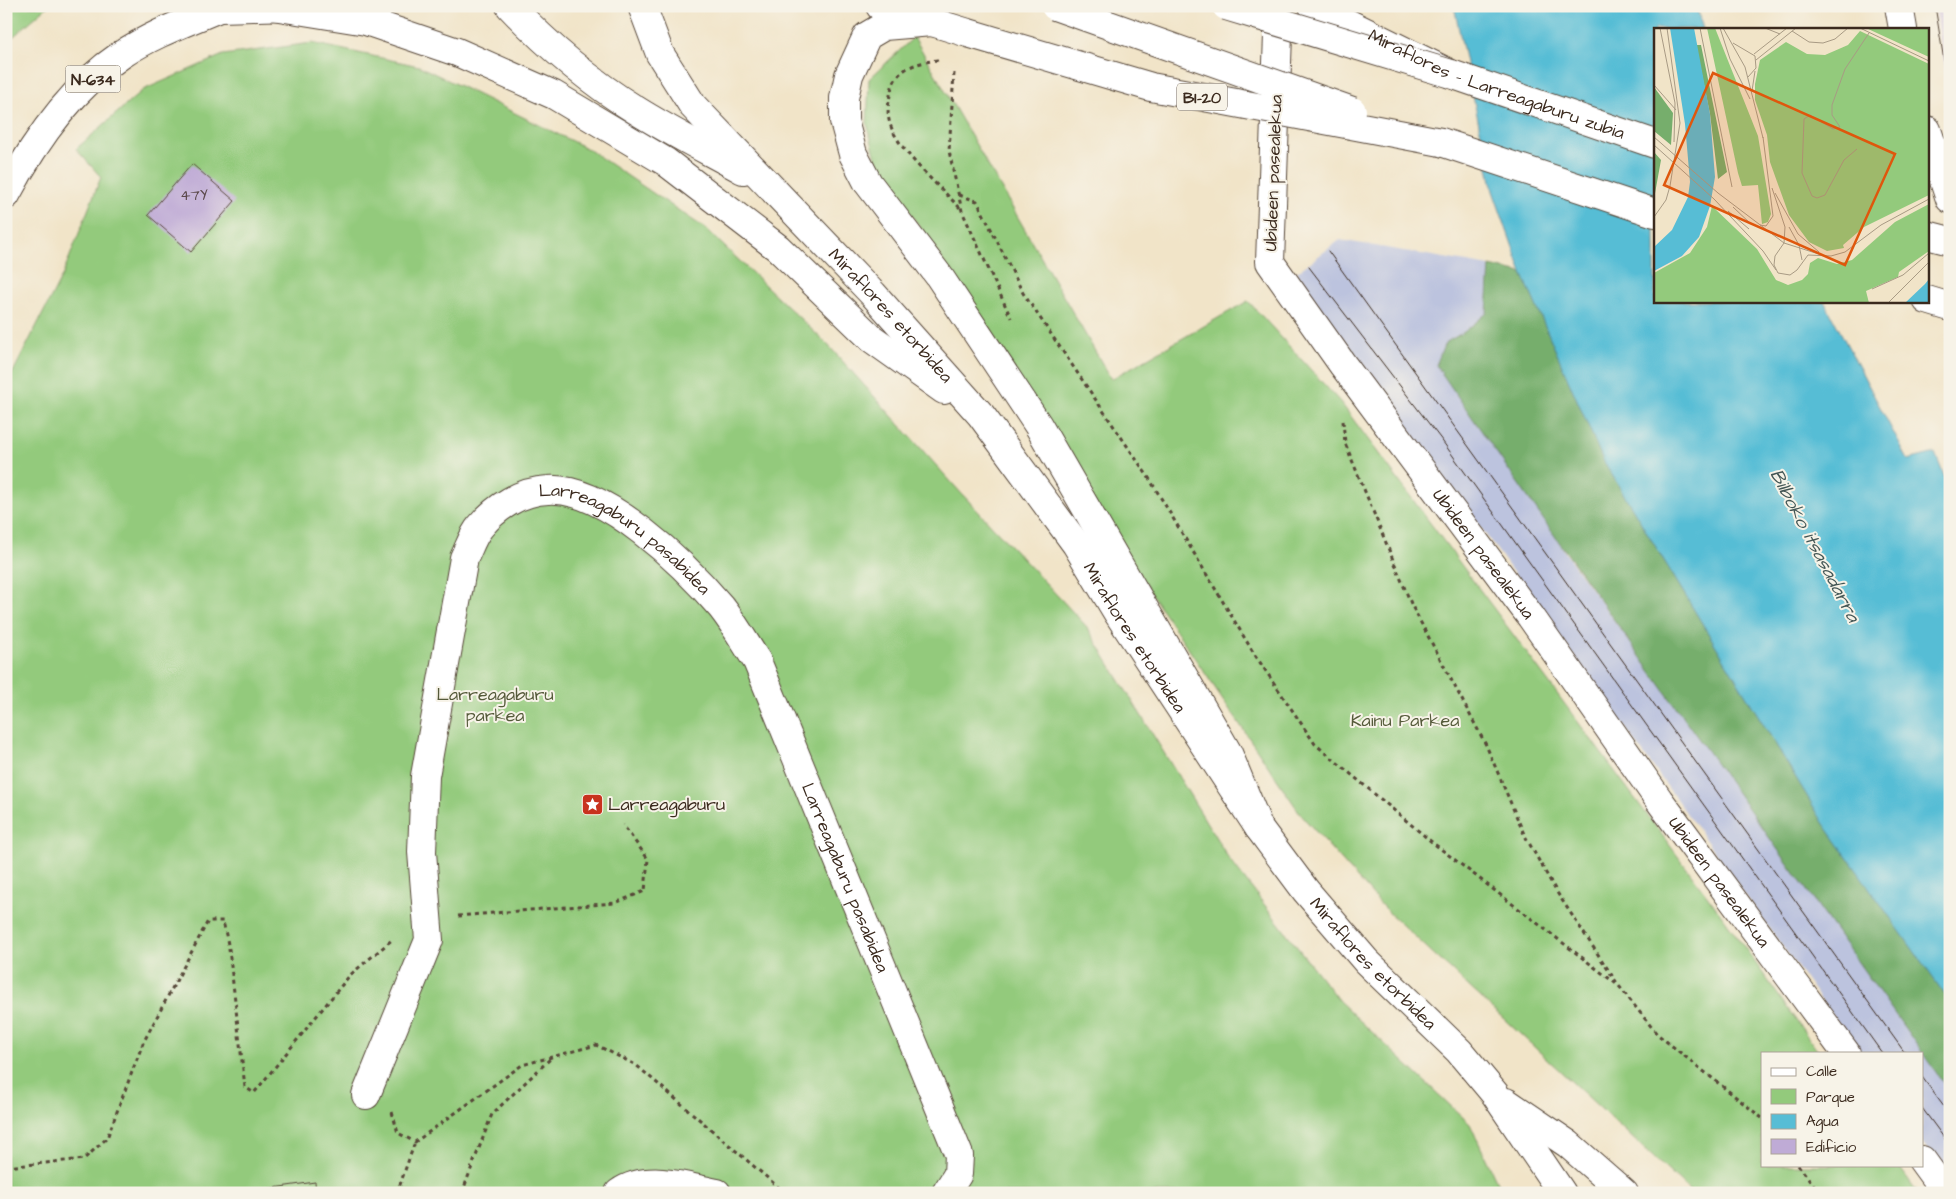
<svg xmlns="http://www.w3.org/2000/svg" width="1956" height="1199" font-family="'Architects Daughter',sans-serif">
	<rect width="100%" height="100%" fill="#f7f3e8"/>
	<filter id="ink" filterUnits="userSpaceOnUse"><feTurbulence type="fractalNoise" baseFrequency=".02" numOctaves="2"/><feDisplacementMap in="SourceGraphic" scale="10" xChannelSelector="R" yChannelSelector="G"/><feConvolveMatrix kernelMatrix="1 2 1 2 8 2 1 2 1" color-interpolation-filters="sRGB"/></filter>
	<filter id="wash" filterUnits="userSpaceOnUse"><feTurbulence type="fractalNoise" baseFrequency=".0096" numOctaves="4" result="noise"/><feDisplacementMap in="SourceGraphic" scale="20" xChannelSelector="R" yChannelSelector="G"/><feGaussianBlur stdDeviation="1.12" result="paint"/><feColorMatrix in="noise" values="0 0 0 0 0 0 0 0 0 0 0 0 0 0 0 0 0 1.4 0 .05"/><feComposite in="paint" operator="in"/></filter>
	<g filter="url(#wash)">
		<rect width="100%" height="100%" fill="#f1e4c8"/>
		<polygon fill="#bcc3de" points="1340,240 1490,266 1487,313 1464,332 1445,343 1566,554 1757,819 1950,1092 1950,1180 1922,1142 1922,1053 1859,1053 1484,532 1305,303 1297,272"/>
		<g fill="#93ca7c" stroke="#677a4d">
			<polygon points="6,6 48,6 6,43"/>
			<polygon points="914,37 1111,379 1248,301 1341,403 1726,921 1819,1053 1762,1053 1762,1165 1898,1165 1918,1193 1692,1193 1385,909 1302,816 1156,601 940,257 878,166 867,124 869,79"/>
			<polygon points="312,43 419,66 588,149 706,229 828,345 961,493 1087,627 1229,859 1339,1001 1470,1124 1502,1193 6,1193 6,386 63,274 101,177 76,149 143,90 223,55"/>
		</g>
		<path fill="#76ae6c" stroke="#586c45" d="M1490,266L1522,273L1603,460L1824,824L1950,1002V1092C1779,849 1604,610 1436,365L1445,343L1464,332L1487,313Z"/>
		<polygon fill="#57bdd5" stroke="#49747a" points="1454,6 1696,6 1703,29 1655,29 1655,301 1824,301 1908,460 1935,453 1950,491 1950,1002 1824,824 1603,460 1522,273 1493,191"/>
		<g id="blocks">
			<g fill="#bfabd6">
				<polygon points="1935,6 1950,6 1950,91 1949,91"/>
				<polygon points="192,164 235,201 191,252 148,215"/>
				<polygon points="315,1182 316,1193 266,1193 266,1189"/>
			</g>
		</g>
	</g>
	<g filter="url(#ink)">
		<use href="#blocks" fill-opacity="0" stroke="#564638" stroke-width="1"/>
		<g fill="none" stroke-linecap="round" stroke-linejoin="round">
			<defs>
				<g id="minor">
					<path d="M510,6C548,46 589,81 636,110C671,132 707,150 743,170"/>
					<path id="s1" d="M642,6L660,54L693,106L873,294L981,415L1076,544L1117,612L1259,828L1306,891L1366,961L1459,1051L1495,1094L1562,1193"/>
					<path id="s2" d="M1279,6L1270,262L1343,365L1531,617L1659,800L1846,1053"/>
					<polyline points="1899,6 1903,29"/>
					<polyline points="279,7 366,21 457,52 554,95 666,162 778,248 871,338 944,390"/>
					<polyline points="1927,130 1950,199"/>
					<path id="s3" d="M366,1095L429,940L422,852L425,776L464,558C469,548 473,535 480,527C496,507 521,491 548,490C605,486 686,566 721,607C734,623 745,643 757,661L959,1155L958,1174L946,1193"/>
					<polyline points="1506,1102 1568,1144 1624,1193"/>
					<polyline points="1922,1160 1946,1193"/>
					<path d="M619,1193C647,1173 686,1187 717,1193"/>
				</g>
				<g id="major">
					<polyline points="219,8 293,6"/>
					<path d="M6,195C33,144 72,88 121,55C152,34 189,21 224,6"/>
				</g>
				<g id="highway">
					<polyline points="880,6 968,33"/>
					<path id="s4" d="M1313,6L1451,74L1655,144"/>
					<polyline points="932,22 884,26 867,36 849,75 844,98 844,121 853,154 868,183 939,276 1038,425 1228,753 1259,828"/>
					<polyline points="1441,142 1655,213"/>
					<polyline points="1927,235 1950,241"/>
					<polyline points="1927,300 1950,307"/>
				</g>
			</defs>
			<use href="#minor" stroke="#564638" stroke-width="30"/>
			<use href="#major" stroke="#564638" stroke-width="30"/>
			<use href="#highway" stroke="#564638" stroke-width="30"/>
			<g stroke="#564638" stroke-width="3" stroke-dasharray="4 4" stroke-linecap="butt">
				<path d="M938,60C917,63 896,67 891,91C888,104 886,116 892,129C903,155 942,189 962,210"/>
				<polyline points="954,73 949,151 962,211 1011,318"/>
				<polyline points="959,195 977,201 1023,293 1149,478 1253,652 1315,744 1433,843 1619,986"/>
				<polyline points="1343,421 1345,443 1412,606 1486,745 1524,834 1556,891 1619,986 1657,1034 1762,1118"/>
				<polyline points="458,916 615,903 645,891 648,859 623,825"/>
				<polyline points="392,1112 398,1133 415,1142 522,1065 596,1045 636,1065 785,1193"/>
				<polyline points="1798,1165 1820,1193"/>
				<polyline points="6,1167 84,1159 107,1138 143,1043 208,921 223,921 229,949 245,1087 254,1093 350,975 393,939"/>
				<polyline points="397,1193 415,1142"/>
				<polyline points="462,1193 492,1114 550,1059"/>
			</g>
			<use href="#minor" stroke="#fff" stroke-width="28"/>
			<use href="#major" stroke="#fff" stroke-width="28"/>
			<use href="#highway" stroke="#fff" stroke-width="28"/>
			<g stroke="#3b2a1e" stroke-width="1">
				<polyline points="1328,251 1905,1053"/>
				<polyline points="1309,267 1443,442 1882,1053"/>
				<polyline points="1922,1077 1950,1115"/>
				<polyline points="1922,1108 1950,1146"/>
			</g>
			<defs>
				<g id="highway-bridge">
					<polyline points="1055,6 1352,111"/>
					<polyline points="1226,6 1451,74"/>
					<polyline points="968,33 1151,87 1441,142"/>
				</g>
			</defs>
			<use href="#highway-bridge" stroke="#564638" stroke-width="30" stroke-linecap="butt"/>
			<use href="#highway-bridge" stroke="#fff" stroke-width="28"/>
		</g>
	</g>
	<defs>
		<symbol id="sight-square" viewBox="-11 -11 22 22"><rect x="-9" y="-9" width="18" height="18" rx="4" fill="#c8321e" stroke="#f7f3e8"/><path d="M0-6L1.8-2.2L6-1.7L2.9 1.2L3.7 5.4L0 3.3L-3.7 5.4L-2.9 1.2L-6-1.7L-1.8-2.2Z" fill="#fff"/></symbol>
	</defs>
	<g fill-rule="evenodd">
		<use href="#sight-square" x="580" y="792" width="25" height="25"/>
	</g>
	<g text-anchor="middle" stroke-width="4" stroke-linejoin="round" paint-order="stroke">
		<g font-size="15" fill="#5c4a4c">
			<text x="194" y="200">47Y</text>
		</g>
		<g fill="#f7f3e8" stroke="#73665b" stroke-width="1">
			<rect x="65.5" y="65.5" width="55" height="27" rx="4"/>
			<rect x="1177" y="83.5" width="50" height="27" rx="4"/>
		</g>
		<g font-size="16" font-weight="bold" fill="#3b2a1e">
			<text x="93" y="85">N-634</text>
			<text x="1202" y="103">BI-20</text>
		</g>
		<g font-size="18" fill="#3b2a1e" stroke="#f7f3e8">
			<text dy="6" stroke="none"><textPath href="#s4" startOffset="200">Miraflores - Larreagaburu zubia</textPath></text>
			<text transform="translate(1273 173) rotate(-88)" y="6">Ubideen pasealekua</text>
			<text dy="6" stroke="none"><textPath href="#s1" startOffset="401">Miraflores etorbidea</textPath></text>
			<text dy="6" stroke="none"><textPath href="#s3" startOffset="760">Larreagaburu pasabidea</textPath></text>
			<text dy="6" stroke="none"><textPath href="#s2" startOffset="618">Ubideen pasealekua</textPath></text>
			<text dy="6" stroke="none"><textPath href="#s1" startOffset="806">Miraflores etorbidea</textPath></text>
			<text dy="6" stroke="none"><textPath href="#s3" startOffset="1181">Larreagaburu pasabidea</textPath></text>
			<text dy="6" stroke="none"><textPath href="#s2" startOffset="1022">Ubideen pasealekua</textPath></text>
			<text dy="6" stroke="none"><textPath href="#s1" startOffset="1211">Miraflores etorbidea</textPath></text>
		</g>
		<g font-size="18" fill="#555a3a" stroke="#f7f3e8">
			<text x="495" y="700">Larreagaburu<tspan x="495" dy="21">parkea</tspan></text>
			<text x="1405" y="726">Kainu Parkea</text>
		</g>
		<g font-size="18" fill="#3b2a1e" stroke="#f7f3e8" text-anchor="start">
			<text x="608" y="810">Larreagaburu</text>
		</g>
		<g font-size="19" font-style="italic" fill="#435655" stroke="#f7f3e8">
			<text transform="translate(1816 545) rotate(62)" y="7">Bilboko itsasadarra</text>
		</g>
	</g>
	<g transform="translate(1654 28)">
		<rect width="275" height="275" fill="#f1e4c8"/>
		<path d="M53,0H61L104,108L117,186L114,194L108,196L104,157L88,158L84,145ZM212,0H275V29L251,18ZM206,3L275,36V167L210,199L189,217L190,220L173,223L155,214L135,187L116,134L113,107L101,72V56L106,32L132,14L153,26L171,27L194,17ZM275,176V223L245,244L244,249L212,263L215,275H0V245L36,225L53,199L58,178L103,221L122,252L134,257L148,252L154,246L156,235L164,230L183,236L198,232L241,194Z" fill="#93ca7c"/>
		<path d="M42,17H47L73,144L64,151L56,86ZM0,59L19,85L17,117L0,103ZM0,124L7,132L0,171Z" fill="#76ae6c"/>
		<path d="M16,0H40L56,86L61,149L56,178L45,209L28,228L0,243V219L18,202L34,169L36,154L31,96ZM275,251V275H251L271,256Z" fill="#57bdd5"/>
		<path fill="none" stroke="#a89a84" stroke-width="1" d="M6,0L21,75L20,114M46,0L78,159M66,0L76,31L96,71M69,0L91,39L109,110M111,0L126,6M206,0L275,33M138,3L155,14L169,15L181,11L194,0M79,15L101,28L102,40L94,49M100,26L133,0M102,32L142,0M0,57L22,82M98,63L101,43M0,109L64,165L130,215M0,117L60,171L109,223L122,242M203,121L190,132L171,167L163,170L158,168L148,145L150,91L156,87L179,101L186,99L178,87V77L191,41L215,5M118,160L131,199L130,215M121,165L144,206L165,224M79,179L98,197M74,183L95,201M0,189L12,172L16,158L26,95L13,0M106,197L112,198L119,188L109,109M135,199L145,217M145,217L148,232M171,228L130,215L121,228L120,237L124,245L136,247L143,242L154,227L177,228L191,224L227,197L275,171M218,261L249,247L275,225M234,275L275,234"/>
		<path fill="#df570d" fill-opacity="0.15" stroke="#df570d" stroke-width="2.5" d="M59,45L241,126L191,237L10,157Z"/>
		<rect width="275" height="275" fill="none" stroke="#3b2a1e" stroke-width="2.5"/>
	</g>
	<rect width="1956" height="1199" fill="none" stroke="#f7f3e8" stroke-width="25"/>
	<rect x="1761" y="1052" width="162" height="115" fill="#f7f3e8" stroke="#aca397"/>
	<rect x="1771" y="1068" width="25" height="8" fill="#ffffff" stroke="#aca397"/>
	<text x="1806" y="1076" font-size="15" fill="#3b2a1e">Calle</text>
	<rect x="1771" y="1089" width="25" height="15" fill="#93ca7c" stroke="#aca397"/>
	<text x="1806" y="1102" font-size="15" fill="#3b2a1e">Parque</text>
	<rect x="1771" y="1114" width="25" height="15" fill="#57bdd5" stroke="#aca397"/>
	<text x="1806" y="1126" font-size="15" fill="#3b2a1e">Agua</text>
	<rect x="1771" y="1139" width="25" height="15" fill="#bfabd6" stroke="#aca397"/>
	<text x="1806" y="1152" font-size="15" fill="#3b2a1e">Edificio</text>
</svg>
